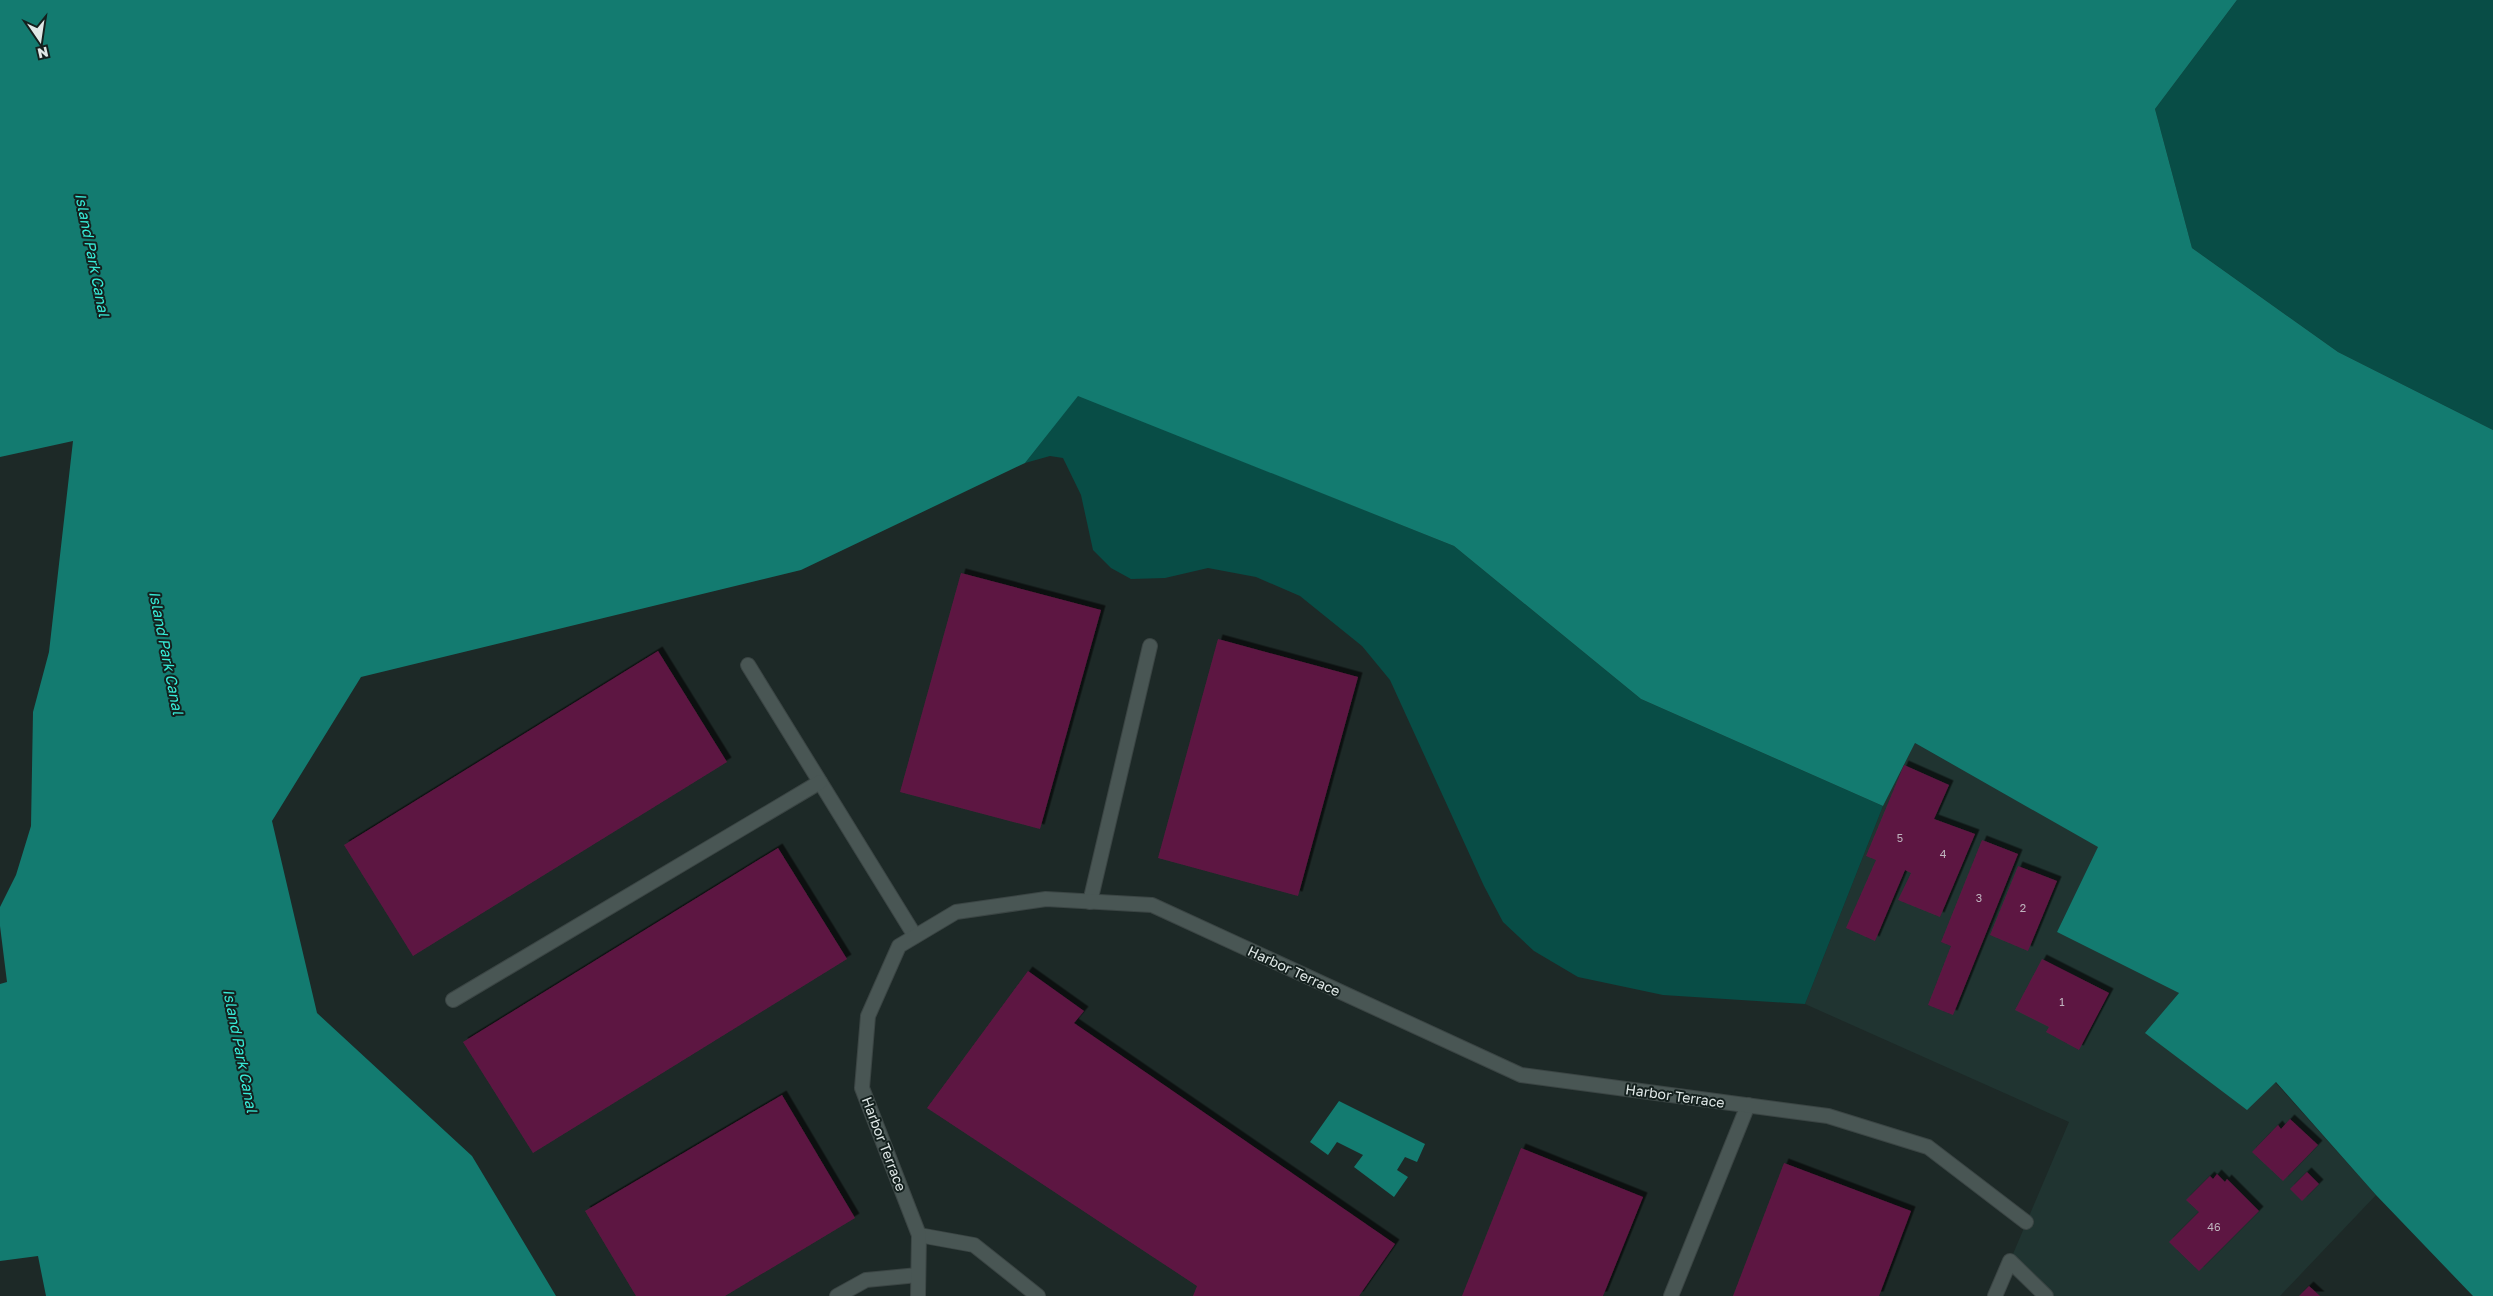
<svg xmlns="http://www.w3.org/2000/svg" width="2493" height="1296" font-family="'Golos Text',sans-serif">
	<defs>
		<filter id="shadow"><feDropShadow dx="4.5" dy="-4.5" stdDeviation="0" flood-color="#0009"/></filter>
	</defs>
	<rect width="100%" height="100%" fill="#1d2927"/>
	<polygon fill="#203431" points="1915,743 2099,847 2057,932 2179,993 2146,1034 2275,1082 2376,1195 2280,1296 2046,1296 2010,1261 2069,1122 1805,1004 1883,806"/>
	<g fill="#084d46">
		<polygon points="2237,0 2493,0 2493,430 2338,352 2192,248 2155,109"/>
		<polygon points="1078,395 1454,546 1641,699 1883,806 1805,1004 1663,995 1578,977 1534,951 1503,922 1484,886 1390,680 1362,646 1300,596 1256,577 1208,568 1165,578 1131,579 1111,568 1093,550 1081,495 1063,458 1050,456 1025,463"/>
	</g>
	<g fill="#137b70">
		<polygon points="0,0 2237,0 2155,109 2192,248 2338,352 2493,430 2493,1296 2473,1296 2376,1195 2276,1082 2247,1110 2145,1033 2179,993 2057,932 2098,847 1915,743 1883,806 1641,699 1454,546 1078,396 1025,463 801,570 361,677 272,821 317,1013 472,1156 556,1296 46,1296 38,1256 0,1261 0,984 7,982 0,926 0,907 16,875 31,826 33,712 49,652 73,441 0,457"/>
		<polygon points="1339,1101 1425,1144 1417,1162 1405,1157 1397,1170 1408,1177 1394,1197 1354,1167 1363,1155 1337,1142 1328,1155 1310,1142"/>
	</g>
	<g fill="#5d1842" filter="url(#shadow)">
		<polygon points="961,573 1101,610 1040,829 900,792"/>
		<polygon points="1218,639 1358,677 1298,896 1158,858"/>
		<polygon points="658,651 727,762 413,956 344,845"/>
		<polygon points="1904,765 1949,785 1934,819 1975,834 1940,917 1898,900 1911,873 1905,870 1875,941 1846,928 1876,860 1866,856"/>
		<polygon points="1982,840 2018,854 1953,1015 1928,1005 1951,946 1941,942"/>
		<polygon points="778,848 847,959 533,1153 463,1042"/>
		<polygon points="2018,866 2057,881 2028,951 1990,935"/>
		<polygon points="2042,959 2109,993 2079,1050 2046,1032 2049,1027 2015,1010"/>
		<polygon points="1028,971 1084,1011 1074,1023 1395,1244 1359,1296 1193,1296 1197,1286 927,1108"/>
		<polygon points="782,1095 855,1218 725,1296 636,1296 585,1211"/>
		<polygon points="2290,1119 2318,1145 2283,1181 2252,1152 2278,1125 2281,1129"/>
		<polygon points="1521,1148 1643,1197 1603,1296 1462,1296"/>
		<polygon points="1784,1163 1911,1211 1879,1296 1733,1296"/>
		<polygon points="2307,1172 2319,1184 2302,1201 2290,1189"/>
		<polygon points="2217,1174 2225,1182 2227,1179 2259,1211 2199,1271 2169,1242 2199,1212 2186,1200 2210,1176 2213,1179"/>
		<polygon points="2309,1286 2320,1296 2299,1296"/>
	</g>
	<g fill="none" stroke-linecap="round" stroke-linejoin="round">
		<defs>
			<g id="service">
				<polyline points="748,665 915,936"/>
				<polyline points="1090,902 1150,646"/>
				<polyline points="453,1000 820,782"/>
				<polyline points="919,1235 974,1245 1038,1296"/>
				<polyline points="837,1296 866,1280 918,1275"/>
				<polyline points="1671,1296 1748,1105"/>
			</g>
			<g id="minor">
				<polyline points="918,1296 919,1235 862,1088 868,1016 899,946 956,912 1046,899 1152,905 1521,1075 1828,1116 1928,1147 2026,1222"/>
				<polyline points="1995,1296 2010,1261 2046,1296"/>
			</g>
		</defs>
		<use href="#service" stroke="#3b4544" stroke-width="16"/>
		<use href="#minor" stroke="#3b4544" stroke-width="16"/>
		<use href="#service" stroke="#495654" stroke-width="14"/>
		<use href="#minor" stroke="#495654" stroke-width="14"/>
	</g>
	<g text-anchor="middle" stroke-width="4" stroke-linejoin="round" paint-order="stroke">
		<g font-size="11" fill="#bfb4be">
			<text x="1900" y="842">5</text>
			<text x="1943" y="858">4</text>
			<text x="1979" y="902">3</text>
			<text x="2023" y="912">2</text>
			<text x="2062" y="1006">1</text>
			<text x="2214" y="1231">46</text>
		</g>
		<g font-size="14" fill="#e0e8e7" stroke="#14201e">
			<text transform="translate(1294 971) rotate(25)" y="5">Harbor Terrace</text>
			<text transform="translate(1675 1096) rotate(8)" y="5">Harbor Terrace</text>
			<text transform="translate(884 1144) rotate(69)" y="5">Harbor Terrace</text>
		</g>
		<g font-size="15" font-style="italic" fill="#37ecd8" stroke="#14201e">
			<text transform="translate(92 255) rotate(79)" y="5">Island Park Canal</text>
			<text transform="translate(166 653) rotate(79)" y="5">Island Park Canal</text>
			<text transform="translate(240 1051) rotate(79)" y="5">Island Park Canal</text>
		</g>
	</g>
	<g transform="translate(40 40) rotate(167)" stroke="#14201e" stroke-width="4" paint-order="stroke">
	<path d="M0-4L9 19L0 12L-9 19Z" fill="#e0e8e7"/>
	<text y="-8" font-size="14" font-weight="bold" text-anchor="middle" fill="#e0e8e7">N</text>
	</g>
</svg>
